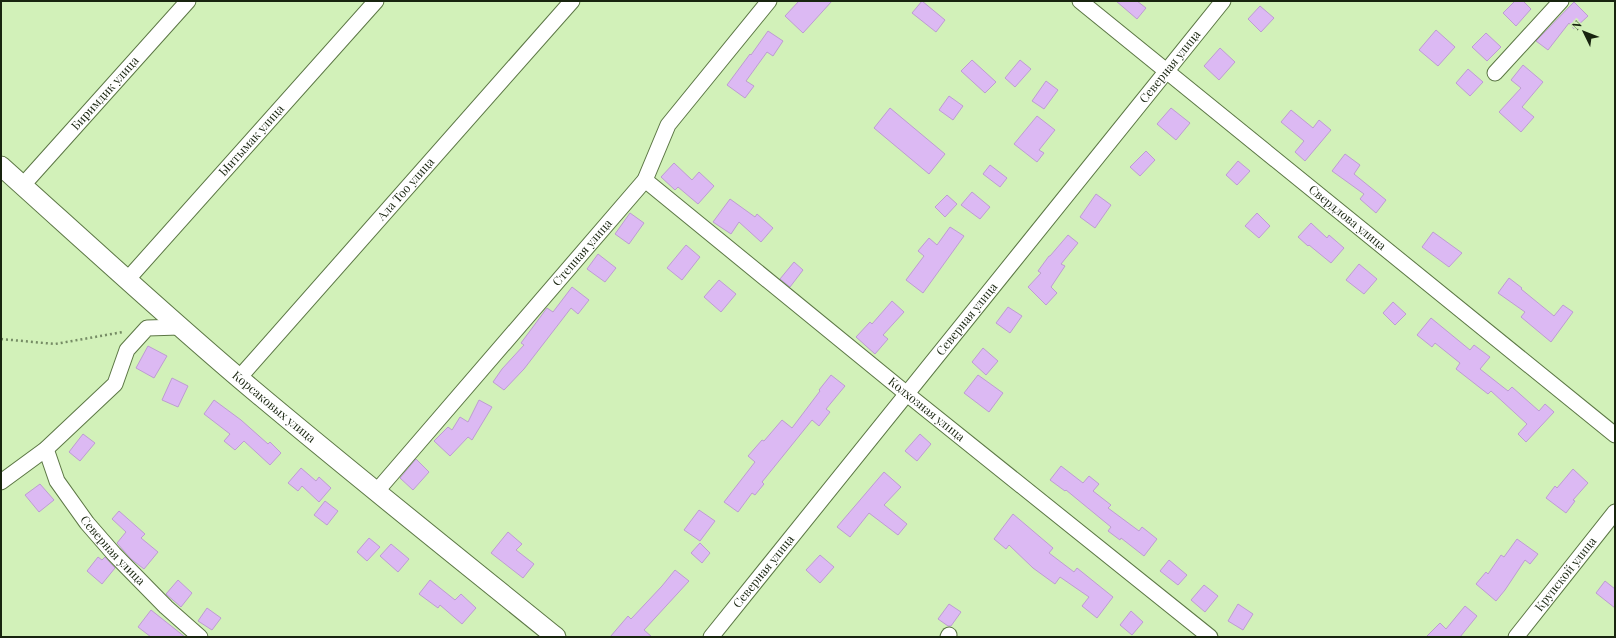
<svg xmlns="http://www.w3.org/2000/svg" width="1616" height="638" font-family="'Playfair Display',serif">
	<rect width="100%" height="100%" fill="#d2f1b9"/>
	<g fill="#dcb9f3" stroke="#bd9dd1">
		<polygon points="799,1 832,1 803,33 785,16"/>
		<polygon points="922,1 945,20 936,32 912,13"/>
		<polygon points="1116,1 1137,1 1146,8 1137,19"/>
		<polygon points="1515,1 1523,1 1531,9 1516,26 1503,13"/>
		<polygon points="1574,2 1588,16 1574,29 1569,23 1548,50 1536,41"/>
		<polygon points="1260,6 1274,18 1261,32 1248,19"/>
		<polygon points="1436,30 1455,47 1438,66 1419,50"/>
		<polygon points="768,31 783,41 773,56 767,52 746,81 754,86 745,98 727,85 750,54 751,55"/>
		<polygon points="1486,33 1501,47 1487,61 1472,47"/>
		<polygon points="1220,48 1235,62 1219,80 1204,66"/>
		<polygon points="972,60 996,82 985,93 961,71"/>
		<polygon points="1020,60 1031,69 1015,87 1005,78"/>
		<polygon points="1523,65 1543,82 1522,107 1534,117 1521,132 1499,112 1521,88 1511,80"/>
		<polygon points="1468,69 1483,82 1470,96 1456,83"/>
		<polygon points="1046,81 1058,90 1044,109 1032,101"/>
		<polygon points="949,96 963,106 953,120 939,110"/>
		<polygon points="890,108 945,154 929,174 874,128"/>
		<polygon points="1171,108 1190,123 1176,140 1157,124"/>
		<polygon points="1291,110 1313,128 1319,120 1331,130 1305,161 1295,152 1304,141 1281,122"/>
		<polygon points="1037,116 1055,130 1039,150 1044,153 1037,162 1014,144"/>
		<polygon points="1146,151 1155,160 1140,176 1130,167"/>
		<polygon points="1345,154 1360,165 1354,174 1386,200 1376,213 1360,199 1364,194 1332,171"/>
		<polygon points="1238,161 1250,171 1237,185 1226,175"/>
		<polygon points="674,163 692,180 699,172 714,186 698,204 678,187 675,190 661,177"/>
		<polygon points="990,165 1007,178 1000,187 983,174"/>
		<polygon points="972,192 990,207 980,219 961,205"/>
		<polygon points="1096,194 1111,205 1095,228 1080,217"/>
		<polygon points="947,195 957,204 945,217 935,207"/>
		<polygon points="730,199 755,217 757,214 773,228 761,242 739,222 731,234 713,222"/>
		<polygon points="630,213 644,223 629,244 615,234"/>
		<polygon points="1257,213 1270,226 1259,238 1245,226"/>
		<polygon points="1311,223 1327,238 1329,235 1344,248 1331,263 1309,245 1308,246 1298,237"/>
		<polygon points="950,227 964,236 923,293 906,280 924,256 918,251 929,238 937,245"/>
		<polygon points="1433,232 1462,253 1449,267 1422,247"/>
		<polygon points="1068,235 1078,243 1061,264 1065,266 1051,287 1057,293 1046,305 1028,287 1041,273 1038,271 1049,256 1050,256"/>
		<polygon points="686,245 700,257 682,280 667,268"/>
		<polygon points="598,254 616,268 605,282 587,269"/>
		<polygon points="794,262 803,270 790,287 780,279"/>
		<polygon points="1359,264 1377,279 1364,294 1346,280"/>
		<polygon points="1509,278 1522,288 1521,289 1554,316 1563,305 1573,312 1551,342 1521,317 1525,312 1498,293"/>
		<polygon points="719,280 736,294 721,312 704,297"/>
		<polygon points="572,287 589,300 578,314 571,308 524,369 504,390 493,382 502,369 524,345 521,343 547,308 553,312"/>
		<polygon points="892,301 904,312 883,335 888,339 875,354 856,337 870,322 872,324"/>
		<polygon points="1393,302 1406,314 1395,325 1383,313"/>
		<polygon points="1008,307 1022,316 1010,333 996,323"/>
		<polygon points="1431,318 1470,350 1474,345 1490,357 1480,369 1508,391 1512,387 1539,411 1545,404 1554,412 1526,442 1518,434 1527,424 1491,391 1488,394 1456,369 1460,363 1435,343 1432,347 1417,335"/>
		<polygon points="148,346 167,356 154,378 136,368"/>
		<polygon points="983,348 998,361 986,375 972,362"/>
		<polygon points="831,375 845,386 826,409 830,412 819,426 812,420 762,482 764,484 755,495 752,493 738,512 724,502 755,462 748,456 762,440 764,441 782,420 792,428 820,391 819,390"/>
		<polygon points="978,375 1003,393 989,412 964,393"/>
		<polygon points="172,378 188,386 178,407 162,400"/>
		<polygon points="214,400 241,420 268,444 270,442 281,453 270,465 244,441 235,450 224,441 230,434 204,414"/>
		<polygon points="479,400 492,407 472,440 468,437 450,456 434,441 448,427 452,430 460,417 468,422"/>
		<polygon points="83,434 95,443 80,461 69,452"/>
		<polygon points="920,434 931,444 917,461 905,451"/>
		<polygon points="416,459 429,472 413,490 400,478"/>
		<polygon points="1061,466 1083,483 1089,476 1099,484 1093,491 1111,505 1108,508 1139,531 1142,527 1157,539 1144,556 1121,538 1120,540 1108,531 1111,527 1066,490 1065,491 1050,480"/>
		<polygon points="301,468 316,481 319,477 331,488 319,502 302,486 298,491 288,483"/>
		<polygon points="1573,469 1588,483 1573,500 1575,501 1566,513 1546,498 1555,486 1557,488"/>
		<polygon points="884,472 901,487 884,505 907,524 898,535 869,513 850,537 837,527"/>
		<polygon points="40,484 54,500 39,512 25,495"/>
		<polygon points="325,501 338,511 327,525 314,515"/>
		<polygon points="699,510 715,521 700,541 684,530"/>
		<polygon points="119,511 145,534 141,538 158,552 144,569 131,559 117,543 126,532 112,519"/>
		<polygon points="1013,514 1053,548 1049,553 1074,572 1077,568 1113,597 1097,618 1082,606 1089,597 1060,577 1055,584 1033,568 1009,545 1006,549 994,539"/>
		<polygon points="508,532 522,544 516,550 534,564 523,578 491,553"/>
		<polygon points="369,538 380,547 367,561 357,552"/>
		<polygon points="1517,539 1538,554 1530,564 1525,560 1505,590 1496,601 1476,584 1486,572 1488,574 1501,555 1504,557"/>
		<polygon points="700,543 710,553 702,563 691,553"/>
		<polygon points="391,544 409,559 398,572 380,556"/>
		<polygon points="820,555 834,567 820,583 806,570"/>
		<polygon points="98,557 102,560 105,557 115,568 102,584 87,571"/>
		<polygon points="1169,560 1187,575 1178,585 1160,571"/>
		<polygon points="675,570 689,581 644,630 652,637 610,637 628,616 631,619 662,586"/>
		<polygon points="178,580 192,593 181,607 166,594"/>
		<polygon points="430,580 455,600 461,594 476,608 462,624 440,605 438,608 419,594"/>
		<polygon points="1605,581 1615,589 1615,608 1596,593"/>
		<polygon points="1204,585 1218,596 1205,612 1191,600"/>
		<polygon points="949,604 961,612 951,626 948,626 938,619"/>
		<polygon points="1238,604 1253,614 1243,630 1228,621"/>
		<polygon points="1465,606 1477,616 1460,637 1426,637 1440,623 1446,629"/>
		<polygon points="207,608 221,618 212,630 198,621"/>
		<polygon points="151,610 185,637 151,637 138,627"/>
		<polygon points="1131,611 1143,622 1132,635 1120,625"/>
	</g>
	<g fill="none" stroke-linecap="round" stroke-linejoin="round">
		<defs>
			<g id="minor">
				<path id="s1" d="M1080,1L1615,435"/>
				<polyline points="1495,73 1561,1"/>
				<path id="s2" d="M645,180L907,394L1210,637"/>
				<path id="s3" d="M23,185L188,1"/>
				<path id="s4" d="M127,280L376,1"/>
				<path id="s5" d="M239,378L572,1"/>
				<path id="s6" d="M46,449L57,481L87,523L114,554L166,607L200,637"/>
				<polyline points="1,482 46,449 115,384 127,350 147,328 180,327"/>
				<path id="s7" d="M376,492L645,180L668,125L769,1"/>
				<path id="s8" d="M711,637L1223,1"/>
				<polyline points="948,637 949,635"/>
				<path id="s9" d="M1516,637L1615,512"/>
			</g>
			<g id="tertiary">
				<path id="s10" d="M1,166C80,237 158,309 239,378C343,466 450,551 556,637"/>
			</g>
		</defs>
		<use href="#minor" stroke="#5c7745" stroke-width="17"/>
		<use href="#tertiary" stroke="#5c7745" stroke-width="21"/>
		<polyline stroke="#768c65" stroke-width="2.5" stroke-dasharray="2 3" stroke-linecap="butt" points="1,339 55,344 123,332"/>
		<use href="#minor" stroke="#fff" stroke-width="15"/>
		<use href="#tertiary" stroke="#fff" stroke-width="19"/>
	</g>
	<g text-anchor="middle" stroke-width="4" stroke-linejoin="round" paint-order="stroke">
		<g font-size="12" fill="#18240f" stroke="#d2f1b9">
			<text dy="4" stroke="none"><textPath href="#s8" startOffset="732">Северная улица</textPath></text>
			<text dy="4" stroke="none"><textPath href="#s3" startOffset="123">Биримдик улица</textPath></text>
			<text dy="4" stroke="none"><textPath href="#s4" startOffset="187">Ынтымак улица</textPath></text>
			<text dy="4" stroke="none"><textPath href="#s5" startOffset="252">Ала Тоо улица</textPath></text>
			<text dy="4" stroke="none"><textPath href="#s1" startOffset="344">Свердлова улица</textPath></text>
			<text dy="4" stroke="none"><textPath href="#s7" startOffset="316">Степная улица</textPath></text>
			<text dy="4" stroke="none"><textPath href="#s8" startOffset="408">Северная улица</textPath></text>
			<text dy="4" stroke="none"><textPath href="#s10" startOffset="364">Корсаковых улица</textPath></text>
			<text dy="4" stroke="none"><textPath href="#s2" startOffset="363">Колхозная улица</textPath></text>
			<text dy="4" stroke="none"><textPath href="#s6" startOffset="123">Северная улица</textPath></text>
			<text dy="4" stroke="none"><textPath href="#s8" startOffset="84">Северная улица</textPath></text>
			<text dy="4" stroke="none"><textPath href="#s9" startOffset="80">Крупской улица</textPath></text>
		</g>
	</g>
	<rect width="1616" height="638" fill="none" stroke="#18240f" stroke-width="4"/>
	<g transform="translate(1584 32) rotate(313)" stroke="#d2f1b9" stroke-width="3" paint-order="stroke">
	<path d="M0-3L7 15L0 10L-7 15Z" fill="#18240f"/>
	<text y="-6" font-size="11" font-weight="bold" text-anchor="middle" fill="#18240f">N</text>
	</g>
</svg>
